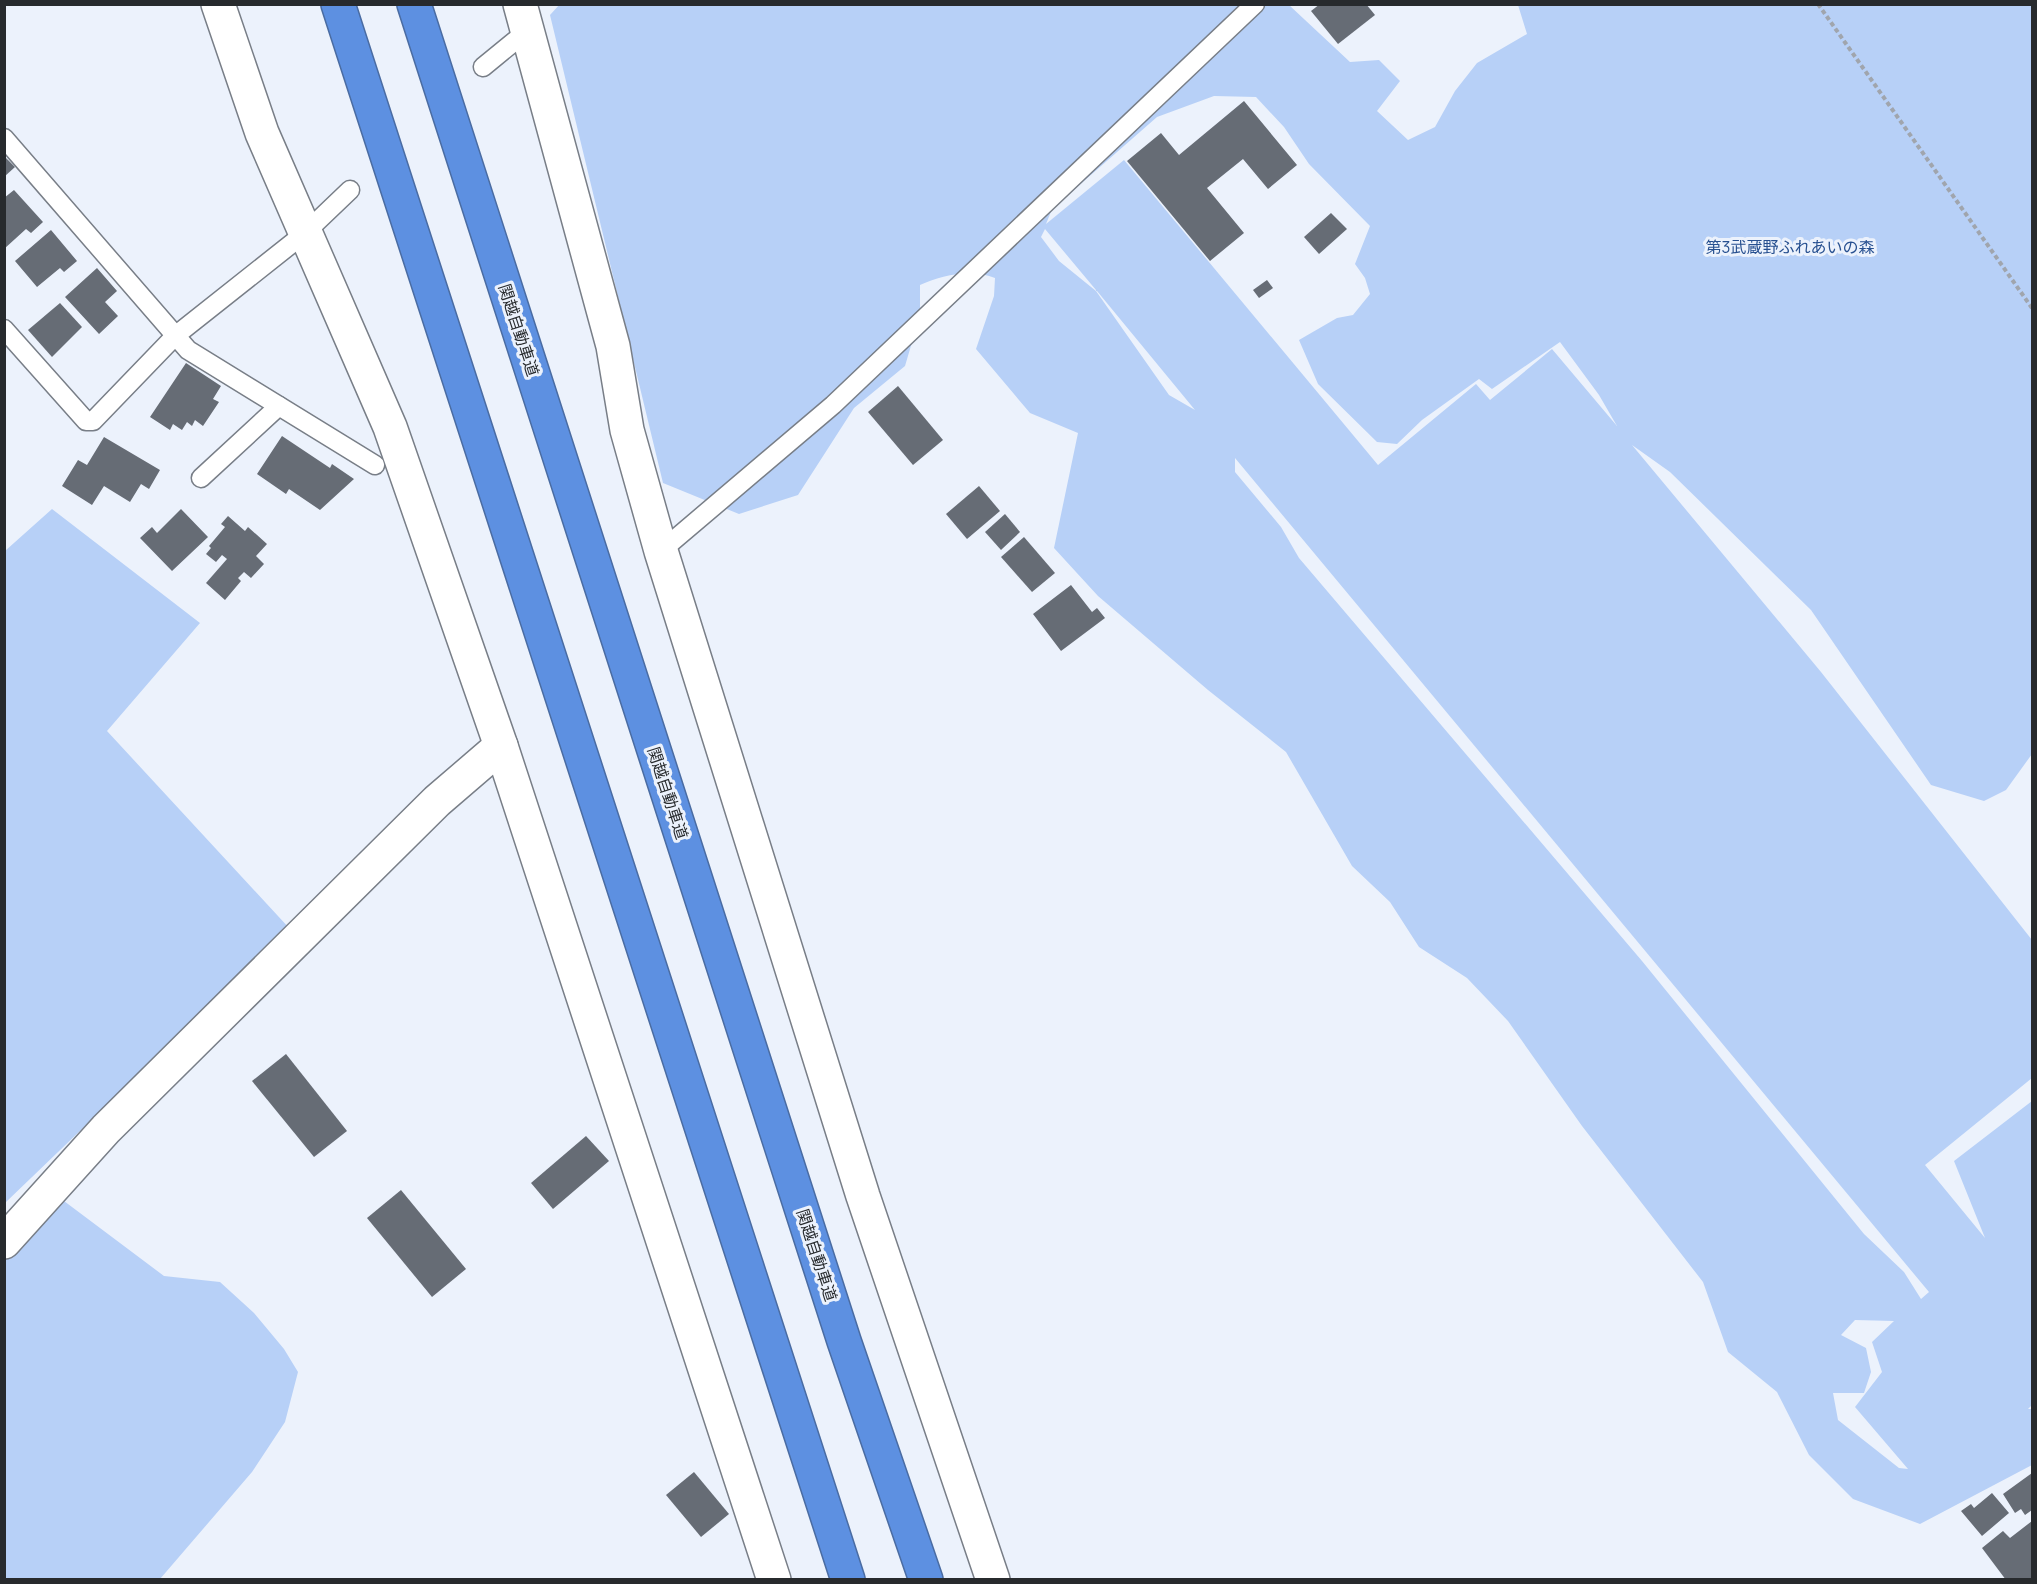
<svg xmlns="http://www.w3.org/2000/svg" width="2037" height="1584" font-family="Manrope,'Noto Sans JP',sans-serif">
	<rect width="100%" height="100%" fill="#ecf2fc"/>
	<g fill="#b7d0f7" fill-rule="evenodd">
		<path d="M560,4L1289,5L1350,62L1379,60L1400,81L1377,111L1408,140L1435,127L1455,91L1477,63L1527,34L1518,5H2032V754L2006,790L1984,801L1931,785L1811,610L1670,472L1632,445L1821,672L2032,940V1078L1925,1165L1985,1238L1954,1161L2032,1101V1405L2028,1409H2032V1465L1920,1524L1853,1499L1809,1455L1777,1392L1728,1352L1703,1282L1582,1126L1508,1021L1467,978L1419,947L1390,902L1352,866L1286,752L1208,690L1098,596L1054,548L1078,433L1030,413L976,349L994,296L995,278C973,268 941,275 920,285V315L905,366L854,408L798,495L739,514L663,483L550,15ZM1214,96L1256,97L1284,127L1309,164L1370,226L1355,264L1365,278L1370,294L1353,315L1337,318L1299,340L1318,384L1377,442L1397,444L1422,420L1479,379L1492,389L1560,342L1599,395L1617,426L1552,349L1490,400L1476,384L1378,465L1124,160L1046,224L1052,209L1157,117ZM1045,229L1096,290V291L1059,261L1041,237ZM1096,291H1097L1195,410L1169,395ZM1235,458L1929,1292L1921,1299L1904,1272L1864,1234L1642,961L1299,558L1281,527L1235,472ZM1855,1320L1894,1321L1872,1342L1882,1372L1855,1407L1908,1469L1899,1468L1838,1420L1833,1393H1864L1871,1372L1866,1348L1841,1335Z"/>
		<polygon points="52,509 200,623 107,731 290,929 5,1203 5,551"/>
		<polygon points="60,1198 164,1276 220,1282 254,1313 284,1349 298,1372 285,1422 252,1472 160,1579 5,1580 5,1257"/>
	</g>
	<g fill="#666c75">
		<polygon points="1320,4 1366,4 1375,15 1338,44 1311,11"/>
		<polygon points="1244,101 1297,165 1268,189 1243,159 1207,188 1244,233 1210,261 1127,161 1161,133 1179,155"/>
		<polygon points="4,156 15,167 4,177"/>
		<polygon points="14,190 43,222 31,233 26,229 4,249 4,198"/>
		<polygon points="1331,213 1347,229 1319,254 1304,237"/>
		<polygon points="51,230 77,261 64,272 60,268 37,287 15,261"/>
		<polygon points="97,268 117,291 105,302 118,316 99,334 65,297"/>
		<polygon points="1267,280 1273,288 1259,298 1253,290"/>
		<polygon points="60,303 82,327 52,357 28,330"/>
		<polygon points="186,363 221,386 213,399 219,402 203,426 195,420 192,426 187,422 182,430 173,424 170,430 150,417"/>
		<polygon points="898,386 943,440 913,465 868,412"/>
		<polygon points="282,436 330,468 332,464 354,479 320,510 289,489 286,494 257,474"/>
		<polygon points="104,437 160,470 149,489 141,484 130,502 104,486 92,505 62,486 78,460 87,465"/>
		<polygon points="979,486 1000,511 967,539 946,514"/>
		<polygon points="181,509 208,537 172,571 140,538 152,527 157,533"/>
		<polygon points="1005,514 1020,532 1001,550 985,532"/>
		<polygon points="228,516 245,531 248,527 267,544 256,556 264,564 251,578 244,572 238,578 241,581 225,600 206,583 227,559 222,555 216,562 206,554 211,548 209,546 225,527 221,524"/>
		<polygon points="1024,537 1055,573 1032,592 1001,557"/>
		<polygon points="1071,585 1092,612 1097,608 1105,618 1061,651 1033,614"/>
		<polygon points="286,1054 347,1131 314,1157 252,1081"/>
		<polygon points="586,1136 609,1161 553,1209 531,1183"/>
		<polygon points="401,1190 466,1269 432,1297 367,1218"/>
		<polygon points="694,1472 729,1514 701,1537 666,1495"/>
		<polygon points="2032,1473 2032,1510 2025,1515 2021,1509 2015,1513 2003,1494"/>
		<polygon points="1992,1493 2009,1513 1982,1536 1961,1511 1971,1504 1974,1508"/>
		<polygon points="2032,1521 2032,1580 2006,1580 1982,1548 2003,1531 2010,1538"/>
	</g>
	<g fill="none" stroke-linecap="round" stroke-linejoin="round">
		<defs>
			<g id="service">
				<polyline points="483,67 527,31"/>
				<polyline points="4,138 188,350 375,465"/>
				<polyline points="4,329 86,421 93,421 175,336 305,233 350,190"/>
				<polyline points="201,478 279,406"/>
				<polyline points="661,551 833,405 1255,4"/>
			</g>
			<g id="minor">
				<polyline points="218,4 262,133 390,427 501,746 774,1580"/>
				<polyline points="520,4 613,346 627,430 661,551 863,1196 993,1580"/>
				<polyline points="4,1242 106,1129 437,801 501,746"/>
			</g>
			<g id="motorway">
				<polyline points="338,4 848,1580"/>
				<polyline points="414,4 844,1341 926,1580"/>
			</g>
		</defs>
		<use href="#service" stroke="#787e87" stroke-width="21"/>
		<use href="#minor" stroke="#787e87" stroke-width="36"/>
		<use href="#motorway" stroke="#4a6ca2" stroke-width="36"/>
		<polyline stroke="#a0a5ad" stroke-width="4" stroke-dasharray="4.5 3" stroke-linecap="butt" points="1818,4 2032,308"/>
		<use href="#service" stroke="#fff" stroke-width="18"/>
		<use href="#minor" stroke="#fff" stroke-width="33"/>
		<use href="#motorway" stroke="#5d90e1" stroke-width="33"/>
	</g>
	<g text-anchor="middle" stroke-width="6" stroke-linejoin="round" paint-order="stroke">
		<g font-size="16" fill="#275090" stroke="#ecf2fc">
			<text x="1790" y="253">第3武蔵野ふれあいの森</text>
		</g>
		<g font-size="16" fill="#272a2d" stroke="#ecf2fc">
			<text transform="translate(519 330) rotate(72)" y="6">関越自動車道</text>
			<text transform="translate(668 793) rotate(72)" y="6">関越自動車道</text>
			<text transform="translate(817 1255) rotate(72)" y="6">関越自動車道</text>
		</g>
	</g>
	<rect width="2037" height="1584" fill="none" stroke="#272a2d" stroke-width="12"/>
</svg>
